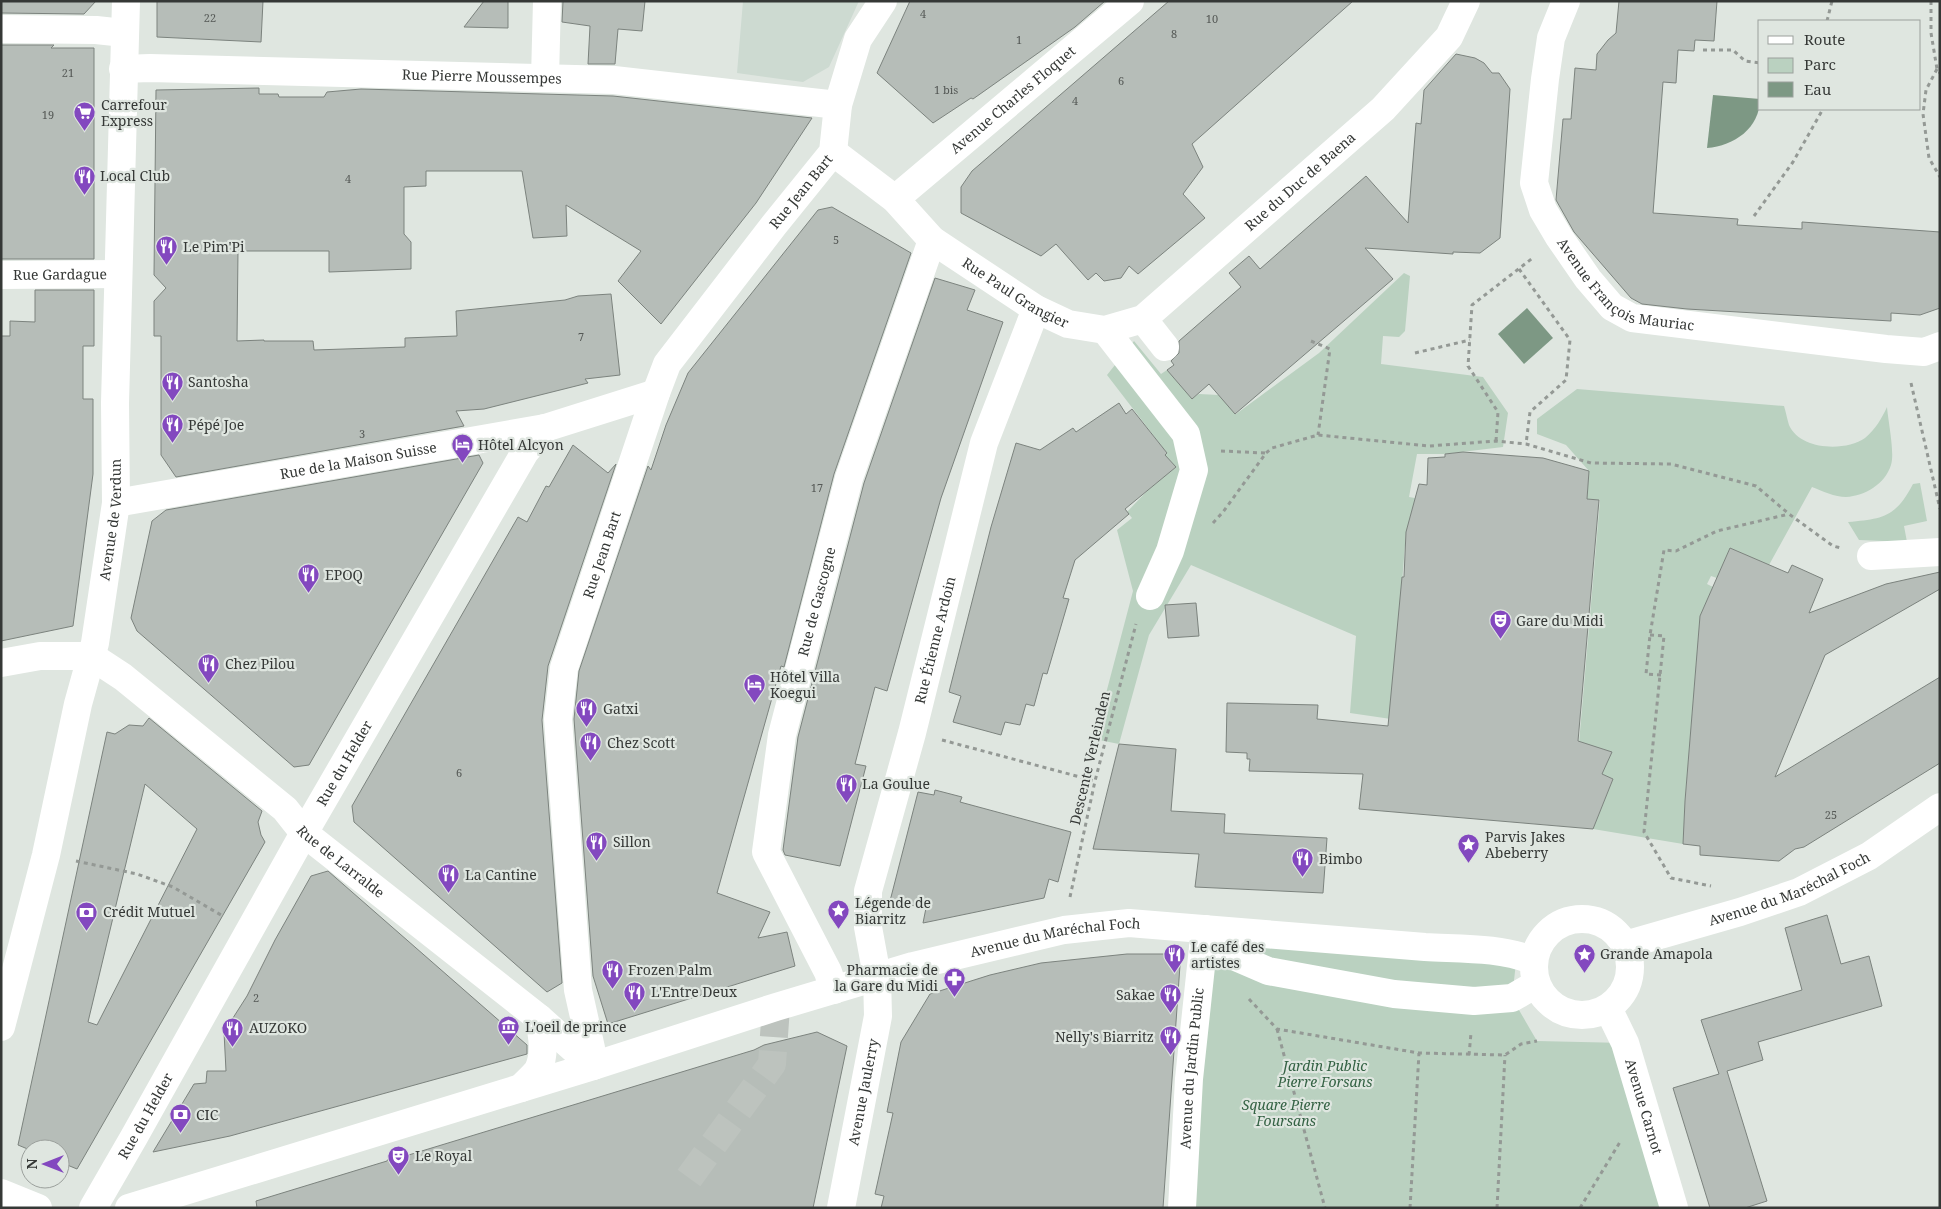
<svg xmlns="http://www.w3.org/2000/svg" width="1941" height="1209" font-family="'Noto Serif',serif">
	<rect width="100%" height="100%" fill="#dfe6e0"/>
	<polygon fill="#cddad1" points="743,1 859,1 829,67 803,82 737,73"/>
	<g fill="#bad1c0">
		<polygon points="1404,273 1410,276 1405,331 1399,337 1383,336 1381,364 1483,377 1508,413 1503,447 1445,454 1417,454 1409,497 1427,500 1406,533 1391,719 1350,713 1356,636 1191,565 1149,635 1119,744 1094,739 1133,591 1117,530 1132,518 1127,512 1147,491 1176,467 1165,455 1167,453 1107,375 1134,341 1161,374 1167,370 1192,398 1199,394 1219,395 1236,414 1319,353"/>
		<path d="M1577,389L1784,406C1786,412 1787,419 1789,425C1800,450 1845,452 1865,438C1875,430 1882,418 1887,407C1888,420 1895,453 1891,465C1885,484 1865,496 1846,497C1835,497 1822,491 1812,487L1769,565L1730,548L1717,578L1711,576L1707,584L1713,587L1700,617L1705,620L1699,635L1685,801L1683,844L1593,829L1613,779L1602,774L1609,759L1605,750L1579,743L1600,500L1587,499L1589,471L1566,445L1537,434V419Z"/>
		<path d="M1920,483L1927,521L1904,526L1907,542L1859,540L1848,522C1883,519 1896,517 1913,484Z"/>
		<polygon points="1205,929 1517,954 1512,998 1537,1041 1625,1043 1674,1208 1182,1208"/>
	</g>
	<g fill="#7d9884">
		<path d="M1713,95L1760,99C1760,128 1734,146 1707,148Z"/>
		<polygon points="1527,308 1553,338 1524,364 1498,334"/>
	</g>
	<g fill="#b6bdb8" stroke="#7c837e" fill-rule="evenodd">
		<polygon points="1,1 96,1 84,14 1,13"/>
		<polygon points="157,1 263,1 261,42 157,37"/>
		<polygon points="484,1 508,1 508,28 464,27"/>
		<polygon points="563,1 645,1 642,31 618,29 615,64 588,64 590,26 562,22"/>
		<polygon points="910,1 1105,1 1075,27 973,99 971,98 933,123 877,73"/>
		<polygon points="1169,1 1353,1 1192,144 1203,167 1183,194 1205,218 1138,274 1129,266 1121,278 1104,281 1096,273 1088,280 1056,244 1041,256 961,213 961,187 972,171"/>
		<polygon points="1619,1 1717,1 1714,41 1695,40 1694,51 1678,50 1676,83 1663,82 1653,213 1738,219 1737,225 1802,229 1802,222 1940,232 1940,308 1920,315 1891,313 1891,321 1687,309 1642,304 1631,298 1574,232 1556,200 1563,119 1571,119 1575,68 1596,70 1597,54 1608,40 1616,33"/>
		<polygon points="1,45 54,45 51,48 94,48 94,259 1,259"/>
		<polygon points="1456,54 1475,58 1484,63 1492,73 1499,73 1510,89 1500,238 1480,253 1453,252 1453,254 1365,248 1393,279 1235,414 1209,384 1192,399 1167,370 1174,365 1171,361 1179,353 1179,341 1241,287 1229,273 1249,256 1260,269 1366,176 1408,223 1416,123 1421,124 1424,90"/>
		<polygon points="259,88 259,94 278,94 279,97 324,97 327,92 361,89 613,96 812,118 756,203 661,324 618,281 641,251 566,205 567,236 533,238 522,171 426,171 426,186 404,187 404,234 411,242 411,269 329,272 329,251 238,251 237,341 264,340 264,341 313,341 314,350 405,347 405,338 457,336 456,311 565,300 578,296 611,294 620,375 585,379 588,383 484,409 456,411 464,426 176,477 161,455 161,336 154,336 154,301 166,288 154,275 156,90"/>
		<polygon points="832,207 911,253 834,474 784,667 781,666 717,893 770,912 758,938 787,932 795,966 608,1024 593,976 574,719 579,671 648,466 651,470 666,425 688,373 818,210"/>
		<polygon points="935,278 975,290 967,310 1003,322 941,498 887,691 875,687 855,764 866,766 840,866 785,855 783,850 798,737 864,483"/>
		<polygon points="35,290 94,290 94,346 83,346 83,399 93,399 93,474 73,626 1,641 1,336 10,336 10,321 35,322"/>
		<polygon points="1119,403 1126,414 1132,409 1167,453 1165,455 1176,467 1125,509 1129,514 1075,560 1063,598 1069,599 1047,674 1043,673 1034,706 1026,704 1020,725 1005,722 1001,735 953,722 961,696 949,692 991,527 1016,443 1040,450 1073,428 1076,432"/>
		<polygon points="573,445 608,473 616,464 548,666 542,720 562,983 547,992 354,822 352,806 518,517 527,522 546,486 549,487"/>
		<polygon points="1463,452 1543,458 1589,471 1587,499 1599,500 1578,741 1612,752 1602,774 1613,779 1593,829 1359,809 1363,774 1249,771 1250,759 1247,759 1247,753 1226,752 1227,703 1318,705 1317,719 1388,726 1402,577 1404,577 1406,532 1419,484 1427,485 1428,458 1445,457 1445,454"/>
		<polygon points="479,455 483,463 309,765 294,767 137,631 131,618 152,521 166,510"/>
		<polygon points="1730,548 1788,573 1792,565 1823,579 1809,613 1886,584 1940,572 1940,589 1825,655 1775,777 1940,677 1940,763 1804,847 1795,849 1779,861 1700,855 1700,846 1683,844 1685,801 1700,616"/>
		<polygon points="1196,603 1199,636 1168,638 1165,605"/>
		<path d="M149,718L262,811L258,822L261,835L265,842L77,1169L60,1162V1149L30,1150L18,1145L107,732L115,734L129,725L143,726ZM145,784L197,829L97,1025L88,1022Z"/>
		<polygon points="1119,744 1176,749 1171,811 1225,814 1224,833 1327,838 1323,893 1195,887 1199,854 1093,849"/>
		<polygon points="935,790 962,797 960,802 1071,832 1058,882 1049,879 1044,898 923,923 926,908 890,901 918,792 934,795"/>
		<polygon points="328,871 527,1045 527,1054 230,1136 153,1152 194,1084 206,1083 207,1071 226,1071 224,1032 247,996 275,940 311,876"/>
		<polygon points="1827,915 1841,964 1869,956 1882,1006 1758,1042 1763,1060 1727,1071 1767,1201 1745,1208 1710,1208 1673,1088 1719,1074 1701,1020 1802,990 1785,928"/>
		<polygon points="1127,954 1167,954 1180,965 1163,1208 881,1208 884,1196 875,1194 893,1113 887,1112 901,1042 930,994 990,975 1041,963"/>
		<polygon points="817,1032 847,1046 813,1208 257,1208 256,1201 387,1161 393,1151 402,1157 754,1050 764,1045"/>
	</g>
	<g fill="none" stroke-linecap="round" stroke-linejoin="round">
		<polyline stroke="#bdc3be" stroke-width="28" stroke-dasharray="28 14" stroke-linecap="butt" points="689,1178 772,1064 776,1007"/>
		<g stroke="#949995" stroke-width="3" stroke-dasharray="4 4" stroke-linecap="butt">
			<polyline points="1931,1 1931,33 1937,69 1940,73"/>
			<polyline points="1827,21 1832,1"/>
			<polyline points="1703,50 1733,50 1745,61 1760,63"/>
			<polyline points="1937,69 1926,90 1923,114 1929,158 1940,177"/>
			<polyline points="1754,216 1793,162 1823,109"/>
			<polyline points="1519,269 1570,340 1566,380 1530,412 1526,444"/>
			<polyline points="1311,341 1330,349 1318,435"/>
			<polyline points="1415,353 1470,340"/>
			<polyline points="1911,383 1940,509"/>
			<polyline points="1496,441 1498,412 1468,366 1472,305 1534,257"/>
			<polyline points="1221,451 1265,453"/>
			<polyline points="1213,523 1223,512 1266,453 1272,448 1318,435 1429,446 1496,441 1526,444 1591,463 1671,464 1756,486 1789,514 1833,546 1841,548"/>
			<polyline points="1650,635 1664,636 1644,832 1671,878 1711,886"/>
			<polyline points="1661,675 1646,674 1650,635 1664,550 1676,551 1717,531 1789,514"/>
			<polyline points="942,740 1095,781"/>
			<polyline points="76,861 137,874 173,887 221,915"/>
			<polyline points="1070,897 1095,781 1136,624"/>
			<polyline points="1249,999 1277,1029 1419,1053 1505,1055 1521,1044 1537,1041"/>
			<polyline points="1277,1029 1325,1208"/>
			<polyline points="1469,1055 1471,1033"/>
			<polyline points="1410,1208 1419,1053"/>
			<polyline points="1497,1208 1505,1055"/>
			<polyline points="1580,1208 1620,1142"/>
		</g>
		<g stroke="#fff" stroke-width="28">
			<path id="s1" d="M1566,1L1551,38L1545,79L1534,183L1543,210L1559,237L1588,279L1612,307L1632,318L1886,349L1924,352L1940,346"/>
			<polyline points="1,29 96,30 124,33"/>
			<path id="s2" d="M123,69L150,68L614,80L838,105"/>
			<polyline points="545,78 547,1"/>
			<path id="s3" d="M833,152L895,199L932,240L1036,309L1068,324L1105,330L1143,319L1383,109L1449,37L1466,1"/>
			<path id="s4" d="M895,199L1130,1"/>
			<path id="s5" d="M1,275L118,274"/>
			<polyline points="1143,319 1165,347"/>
			<polyline points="1105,330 1186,434 1194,470 1170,551 1150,596"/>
			<path id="s6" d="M116,503L545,428L656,393"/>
			<polyline points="1871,556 1940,552"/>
			<path id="s7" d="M1,663L40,656H91L123,677L285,809L304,833L539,1018L593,1066"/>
			<circle cx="1582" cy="967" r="48"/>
			<polyline points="1203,943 1268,971 1394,994 1474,1001 1512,998 1536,984"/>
			<path id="s8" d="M1625,945L1740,912L1799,892L1869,856L1940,807"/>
			<path id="s9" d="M834,990L828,972L766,852L782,735L849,478L932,240"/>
			<path id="s10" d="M1608,1008L1625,1043L1674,1208"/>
			<path id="s11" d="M593,1066L591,1048L578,990L558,719L564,668L656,393L667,364L774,225L833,152L838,105L858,39L883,1"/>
			<path d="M521,1088C526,1082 534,1076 538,1070C546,1054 542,1034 539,1018"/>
			<path id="s12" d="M93,1208L134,1137L304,833L525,452L545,428"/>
			<path id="s13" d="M129,1208L593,1066L776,1007L913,966L1064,930L1129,923L1425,947C1461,949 1500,947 1534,961"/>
			<path id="s14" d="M841,1208L878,1016L877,976L868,927V891L912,733L984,443L1036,309"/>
			<path id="s15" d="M1182,1208L1189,1079L1205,929"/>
		</g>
		<g stroke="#fff" stroke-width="28">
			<path id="s16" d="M1,1027L46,855L78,704L95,643L116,503L115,403L126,1"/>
			<polyline points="1,1193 38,1208"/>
		</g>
	</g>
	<defs>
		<symbol id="supermarket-pin" viewBox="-11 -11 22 30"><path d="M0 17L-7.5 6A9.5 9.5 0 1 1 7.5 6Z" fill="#8348bf" stroke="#dfe6e0"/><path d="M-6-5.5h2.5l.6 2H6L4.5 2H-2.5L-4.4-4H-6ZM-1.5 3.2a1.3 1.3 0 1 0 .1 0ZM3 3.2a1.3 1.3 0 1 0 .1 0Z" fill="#fff"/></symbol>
		<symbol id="restaurant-pin" viewBox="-11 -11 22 30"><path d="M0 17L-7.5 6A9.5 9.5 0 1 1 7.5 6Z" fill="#8348bf" stroke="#dfe6e0"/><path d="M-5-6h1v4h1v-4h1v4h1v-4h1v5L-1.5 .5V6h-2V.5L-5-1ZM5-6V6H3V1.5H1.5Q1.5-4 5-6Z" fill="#fff"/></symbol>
		<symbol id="hotel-pin" viewBox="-11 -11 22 30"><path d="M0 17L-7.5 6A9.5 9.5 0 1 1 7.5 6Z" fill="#8348bf" stroke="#dfe6e0"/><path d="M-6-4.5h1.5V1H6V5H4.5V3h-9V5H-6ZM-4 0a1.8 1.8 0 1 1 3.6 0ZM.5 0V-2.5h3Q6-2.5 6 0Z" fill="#fff"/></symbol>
		<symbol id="theatre-pin" viewBox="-11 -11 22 30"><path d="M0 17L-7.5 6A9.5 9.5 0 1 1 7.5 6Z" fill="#8348bf" stroke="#dfe6e0"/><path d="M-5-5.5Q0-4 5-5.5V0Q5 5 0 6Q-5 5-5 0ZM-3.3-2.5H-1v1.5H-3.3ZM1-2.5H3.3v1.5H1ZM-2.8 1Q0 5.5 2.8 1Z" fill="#fff"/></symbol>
		<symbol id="sight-pin" viewBox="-11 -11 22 30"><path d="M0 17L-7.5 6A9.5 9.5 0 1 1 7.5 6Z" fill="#8348bf" stroke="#dfe6e0"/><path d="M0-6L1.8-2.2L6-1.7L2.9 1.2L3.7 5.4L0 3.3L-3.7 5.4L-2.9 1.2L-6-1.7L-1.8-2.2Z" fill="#fff"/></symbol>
		<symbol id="bank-pin" viewBox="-11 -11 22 30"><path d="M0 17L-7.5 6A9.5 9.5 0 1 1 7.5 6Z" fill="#8348bf" stroke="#dfe6e0"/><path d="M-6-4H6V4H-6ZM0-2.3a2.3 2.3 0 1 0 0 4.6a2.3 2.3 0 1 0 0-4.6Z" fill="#fff"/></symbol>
		<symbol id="pharmacy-pin" viewBox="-11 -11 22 30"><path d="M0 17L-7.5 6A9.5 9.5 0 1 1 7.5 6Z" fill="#8348bf" stroke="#dfe6e0"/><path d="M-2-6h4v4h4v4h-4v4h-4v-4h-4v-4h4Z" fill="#fff"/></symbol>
		<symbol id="museum-pin" viewBox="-11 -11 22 30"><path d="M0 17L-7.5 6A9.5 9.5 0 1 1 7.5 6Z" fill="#8348bf" stroke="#dfe6e0"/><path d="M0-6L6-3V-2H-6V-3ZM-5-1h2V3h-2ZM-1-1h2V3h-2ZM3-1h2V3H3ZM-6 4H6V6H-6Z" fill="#fff"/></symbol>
	</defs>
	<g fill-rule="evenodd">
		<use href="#supermarket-pin" x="72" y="100" width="25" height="34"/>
		<use href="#restaurant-pin" x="72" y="164" width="25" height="34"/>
		<use href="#restaurant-pin" x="154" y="234" width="25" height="34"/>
		<use href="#restaurant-pin" x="160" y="370" width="25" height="34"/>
		<use href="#restaurant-pin" x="160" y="412" width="25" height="34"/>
		<use href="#hotel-pin" x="450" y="432" width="25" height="34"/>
		<use href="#restaurant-pin" x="296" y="562" width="25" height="34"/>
		<use href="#theatre-pin" x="1488" y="608" width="25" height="34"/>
		<use href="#restaurant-pin" x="196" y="652" width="25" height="34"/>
		<use href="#hotel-pin" x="742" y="672" width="25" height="34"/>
		<use href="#restaurant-pin" x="574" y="696" width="25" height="34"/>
		<use href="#restaurant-pin" x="578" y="730" width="25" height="34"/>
		<use href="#restaurant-pin" x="834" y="772" width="25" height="34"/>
		<use href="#restaurant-pin" x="584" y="830" width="25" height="34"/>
		<use href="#sight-pin" x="1456" y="832" width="25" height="34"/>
		<use href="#restaurant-pin" x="1290" y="846" width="25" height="34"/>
		<use href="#restaurant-pin" x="436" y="862" width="25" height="34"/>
		<use href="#sight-pin" x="826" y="898" width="25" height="34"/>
		<use href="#bank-pin" x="74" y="900" width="25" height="34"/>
		<use href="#sight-pin" x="1572" y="942" width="25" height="34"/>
		<use href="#restaurant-pin" x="1162" y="942" width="25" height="34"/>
		<use href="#restaurant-pin" x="600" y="958" width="25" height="34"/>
		<use href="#pharmacy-pin" x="942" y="966" width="25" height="34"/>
		<use href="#restaurant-pin" x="622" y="980" width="25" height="34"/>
		<use href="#restaurant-pin" x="1158" y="982" width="25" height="34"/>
		<use href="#museum-pin" x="496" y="1014" width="25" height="34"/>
		<use href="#restaurant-pin" x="220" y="1016" width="25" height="34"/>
		<use href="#restaurant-pin" x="1158" y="1024" width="25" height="34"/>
		<use href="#bank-pin" x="168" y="1102" width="25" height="34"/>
		<use href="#theatre-pin" x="386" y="1144" width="25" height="34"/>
	</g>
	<g text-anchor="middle" stroke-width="4.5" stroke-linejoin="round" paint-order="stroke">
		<g font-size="11" fill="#555956">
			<text x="923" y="18">4</text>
			<text x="210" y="22">22</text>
			<text x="1212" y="23">10</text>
			<text x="1174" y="38">8</text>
			<text x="1019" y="44">1</text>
			<text x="68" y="77">21</text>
			<text x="1121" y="85">6</text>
			<text x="946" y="94">1 bis</text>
			<text x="1075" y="105">4</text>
			<text x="48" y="119">19</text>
			<text x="348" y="183">4</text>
			<text x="836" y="244">5</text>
			<text x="581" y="341">7</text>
			<text x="362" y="438">3</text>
			<text x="817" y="492">17</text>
			<text x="459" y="777">6</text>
			<text x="1831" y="819">25</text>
			<text x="256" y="1002">2</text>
		</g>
		<g font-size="14" fill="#353836" stroke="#dfe6e0">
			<text dy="5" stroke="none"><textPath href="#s2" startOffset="359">Rue Pierre Moussempes</textPath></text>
			<text dy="5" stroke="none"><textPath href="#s4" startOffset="154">Avenue Charles Floquet</textPath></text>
			<text dy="5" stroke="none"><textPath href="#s3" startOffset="579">Rue du Duc de Baena</textPath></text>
			<text dy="5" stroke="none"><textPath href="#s11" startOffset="940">Rue Jean Bart</textPath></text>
			<text dy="5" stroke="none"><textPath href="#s5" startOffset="59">Rue Gardague</textPath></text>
			<text dy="5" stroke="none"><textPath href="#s1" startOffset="334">Avenue François Mauriac</textPath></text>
			<text dy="5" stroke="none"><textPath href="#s3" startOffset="232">Rue Paul Grangier</textPath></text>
			<text dy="5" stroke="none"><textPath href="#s6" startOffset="246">Rue de la Maison Suisse</textPath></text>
			<text dy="5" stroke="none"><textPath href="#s16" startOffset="520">Avenue de Verdun</textPath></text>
			<text dy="5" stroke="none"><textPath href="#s11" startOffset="520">Rue Jean Bart</textPath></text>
			<text dy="5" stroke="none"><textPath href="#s9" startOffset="410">Rue de Gascogne</textPath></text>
			<text dy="5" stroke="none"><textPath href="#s14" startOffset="581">Rue Étienne Ardoin</textPath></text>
			<text transform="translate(1090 758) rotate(-77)" y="5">Descente Verleinden</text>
			<text dy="5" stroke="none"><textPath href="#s12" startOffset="511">Rue du Helder</textPath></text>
			<text dy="5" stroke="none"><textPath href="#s7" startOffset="415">Rue de Larralde</textPath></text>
			<text dy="5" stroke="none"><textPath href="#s8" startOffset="174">Avenue du Maréchal Foch</textPath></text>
			<text dy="5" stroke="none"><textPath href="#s13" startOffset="966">Avenue du Maréchal Foch</textPath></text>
			<text dy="5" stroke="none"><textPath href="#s15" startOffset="140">Avenue du Jardin Public</textPath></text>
			<text dy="5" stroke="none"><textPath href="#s14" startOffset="118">Avenue Jaulerry</textPath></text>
			<text dy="5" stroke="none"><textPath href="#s10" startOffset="105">Avenue Carnot</textPath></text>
			<text dy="5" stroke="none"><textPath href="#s12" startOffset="106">Rue du Helder</textPath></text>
		</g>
		<g font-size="14" fill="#353836" stroke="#dfe6e0" text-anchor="start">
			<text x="101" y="110">Carrefour<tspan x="101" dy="16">Express</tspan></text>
			<text x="100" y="181">Local Club</text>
			<text x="183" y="252">Le Pim'Pi</text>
			<text x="188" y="387">Santosha</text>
			<text x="188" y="430">Pépé Joe</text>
			<text x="478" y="450">Hôtel Alcyon</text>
			<text x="325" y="580">EPOQ</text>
			<text x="1516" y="626">Gare du Midi</text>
			<text x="225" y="669">Chez Pilou</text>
			<text x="770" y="682">Hôtel Villa<tspan x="770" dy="16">Koegui</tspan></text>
			<text x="603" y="714">Gatxi</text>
			<text x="607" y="748">Chez Scott</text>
			<text x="862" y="789">La Goulue</text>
			<text x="1485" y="842">Parvis Jakes<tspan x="1485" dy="16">Abeberry</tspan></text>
			<text x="613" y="847">Sillon</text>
			<text x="1319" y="864">Bimbo</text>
			<text x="465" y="880">La Cantine</text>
			<text x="855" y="908">Légende de<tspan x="855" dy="16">Biarritz</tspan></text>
			<text x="103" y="917">Crédit Mutuel</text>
			<text x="1191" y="952">Le café des<tspan x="1191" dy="16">artistes</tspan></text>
			<text x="1600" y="959">Grande Amapola</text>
			<text x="628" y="975">Frozen Palm</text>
			<text x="938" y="975" text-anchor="end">Pharmacie de<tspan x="938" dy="16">la Gare du Midi</tspan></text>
			<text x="651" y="997">L'Entre Deux</text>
			<text x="1155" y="1000" text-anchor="end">Sakae</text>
			<text x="525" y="1032">L'oeil de prince</text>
			<text x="249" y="1033">AUZOKO</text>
			<text x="1154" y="1042" text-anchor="end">Nelly's Biarritz</text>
			<text x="196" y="1120">CIC</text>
			<text x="415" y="1161">Le Royal</text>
		</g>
		<g font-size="14" font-style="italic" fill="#346244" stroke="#dfe6e0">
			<text x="1325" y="1071">Jardin Public<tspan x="1325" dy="16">Pierre Forsans</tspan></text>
			<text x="1286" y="1110">Square Pierre<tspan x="1286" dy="16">Foursans</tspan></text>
		</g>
	</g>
	<rect width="1941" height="1209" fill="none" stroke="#353836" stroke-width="5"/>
	<rect x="1758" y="20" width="162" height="90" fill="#dfe6e0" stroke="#9ba09c"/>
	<rect x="1768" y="36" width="25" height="8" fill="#ffffff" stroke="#9ba09c"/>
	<text x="1804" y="45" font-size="15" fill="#353836">Route</text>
	<rect x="1768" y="58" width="25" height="15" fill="#bad1c0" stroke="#9ba09c"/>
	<text x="1804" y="70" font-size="15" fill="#353836">Parc</text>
	<rect x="1768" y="82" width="25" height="15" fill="#7d9884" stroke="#9ba09c"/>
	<text x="1804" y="95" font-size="15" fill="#353836">Eau</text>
	<g transform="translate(45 1164) rotate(270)"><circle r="24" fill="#dfe6e0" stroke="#9ba09c"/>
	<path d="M0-4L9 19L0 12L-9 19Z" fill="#8348bf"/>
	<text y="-8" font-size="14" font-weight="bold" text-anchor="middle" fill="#353836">N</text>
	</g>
</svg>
